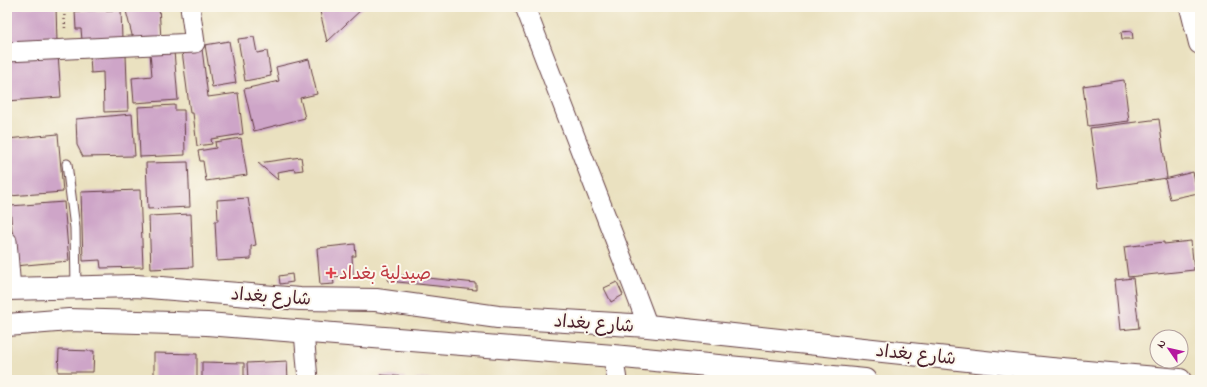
<svg xmlns="http://www.w3.org/2000/svg" width="1207" height="387" font-family="'Indie Flower','Playpen Sans Arabic',sans-serif">
	<rect width="100%" height="100%" fill="#fbf7ec"/>
	<filter id="ink" filterUnits="userSpaceOnUse"><feTurbulence type="fractalNoise" baseFrequency=".025" numOctaves="2"/><feDisplacementMap in="SourceGraphic" scale="8" xChannelSelector="R" yChannelSelector="G"/><feConvolveMatrix kernelMatrix="1 2 1 2 8 2 1 2 1" color-interpolation-filters="sRGB"/></filter>
	<filter id="wash" filterUnits="userSpaceOnUse"><feTurbulence type="fractalNoise" baseFrequency=".012" numOctaves="4" result="noise"/><feDisplacementMap in="SourceGraphic" scale="16" xChannelSelector="R" yChannelSelector="G"/><feGaussianBlur stdDeviation="0.9" result="paint"/><feColorMatrix in="noise" values="0 0 0 0 0 0 0 0 0 0 0 0 0 0 0 0 0 1.4 0 .05"/><feComposite in="paint" operator="in"/></filter>
	<g filter="url(#wash)">
		<rect width="100%" height="100%" fill="#eae1c0"/>
		<g id="blocks">
			<g fill="#cea5c8">
				<polygon points="7,7 56,7 57,42 7,44"/>
				<polygon points="125,7 159,7 161,39 134,43"/>
				<polygon points="248,7 258,7 249,10"/>
				<polygon points="319,7 364,7 327,42"/>
				<polygon points="121,10 122,39 82,40 81,29 76,29 75,11"/>
				<polygon points="1132,31 1133,39 1122,39 1121,32"/>
				<polygon points="254,37 257,53 267,51 271,76 245,81 238,39"/>
				<polygon points="229,41 236,83 212,87 205,45"/>
				<polygon points="202,49 208,97 238,93 243,134 211,139 212,144 197,146 193,113 190,113 182,51"/>
				<polygon points="174,51 178,100 134,103 132,78 152,76 150,53"/>
				<polygon points="58,53 61,97 7,101 7,57"/>
				<polygon points="126,55 128,111 104,112 103,72 91,73 90,56"/>
				<polygon points="309,59 317,94 300,98 305,118 254,131 244,89 279,81 276,67"/>
				<polygon points="1124,80 1129,121 1088,126 1083,86"/>
				<polygon points="175,105 175,110 184,110 185,155 140,157 138,107"/>
				<polygon points="132,114 135,156 83,157 77,145 76,119"/>
				<polygon points="1159,119 1167,178 1098,188 1090,128"/>
				<polygon points="58,134 63,192 9,196 7,173 7,139"/>
				<polygon points="241,138 247,175 206,181 203,161 200,161 198,151 216,148 215,142"/>
				<polygon points="301,157 303,170 295,171 294,169 277,172 278,180 258,163"/>
				<polygon points="188,162 190,207 148,209 146,163"/>
				<polygon points="1193,172 1198,193 1170,199 1165,179"/>
				<polygon points="140,190 143,267 101,268 100,260 83,261 81,192"/>
				<polygon points="248,198 256,245 251,246 251,259 217,261 215,221 218,221 217,200"/>
				<polygon points="64,202 69,261 15,266 10,206"/>
				<polygon points="191,214 193,267 151,269 149,216"/>
				<polygon points="1191,241 1194,270 1128,277 1124,247 1164,242 1164,244"/>
				<polygon points="355,244 356,256 352,256 353,275 333,277 334,284 320,285 317,248"/>
				<polygon points="292,274 293,282 280,284 279,276"/>
				<polygon points="389,274 476,283 476,290 388,281"/>
				<polygon points="1133,278 1139,328 1120,330 1115,280"/>
				<polygon points="617,282 623,295 611,302 604,288"/>
				<polygon points="59,350 94,351 93,372 58,372"/>
				<polygon points="154,353 197,354 197,380 154,380"/>
				<polygon points="287,361 288,380 248,380 247,363"/>
				<polygon points="202,362 244,363 244,380 202,380"/>
				<polygon points="380,375 405,377 405,380 380,380"/>
				<polygon points="416,378 431,379 431,380 416,380"/>
			</g>
		</g>
	</g>
	<g filter="url(#ink)">
		<use href="#blocks" fill-opacity="0" stroke="#623c41" stroke-width="1"/>
		<g fill="none" stroke-linecap="round" stroke-linejoin="round">
			<defs>
				<polyline id="service" points="67,164 75,228 76,288"/>
				<g id="minor">
					<polyline points="525,7 634,289 648,326"/>
					<polyline points="7,52 195,43 190,7"/>
					<polyline points="7,241 11,289"/>
					<polyline points="304,332 308,380"/>
					<polyline points="613,356 617,380"/>
				</g>
				<g id="secondary">
					<polyline points="1191,7 1200,43"/>
					<polyline points="7,289 136,286 300,299 376,300 498,317 648,326 1051,369 1180,380"/>
					<polyline points="7,325 69,320 207,324 613,356 865,380"/>
				</g>
			</defs>
			<use href="#service" stroke="#623c41" stroke-width="11"/>
			<use href="#minor" stroke="#623c41" stroke-width="21"/>
			<use href="#secondary" stroke="#623c41" stroke-width="24"/>
			<polyline stroke="#623c41" stroke-width="2.5" stroke-dasharray="1 3" stroke-linecap="butt" points="64,7 65,29"/>
			<use href="#service" stroke="#fff" stroke-width="9"/>
			<use href="#minor" stroke="#fff" stroke-width="19"/>
			<use href="#secondary" stroke="#fff" stroke-width="22"/>
		</g>
	</g>
	<path fill="#e0444e" stroke="#fbf7ec" stroke-width="1.5" d="M329 267h4v4h4v4h-4v4h-4v-4h-4v-4h4z"/>
	<g text-anchor="middle" stroke-width="4" stroke-linejoin="round" paint-order="stroke">
		<g font-size="18" fill="#be3a42" stroke="#fbf7ec" text-anchor="start">
			<text x="339" y="279">صيدلية بغداد</text>
		</g>
		<g font-size="18" fill="#4a1f2b" stroke="#fbf7ec">
			<text transform="translate(271 296) rotate(4)" y="6">شارع بغداد</text>
			<text transform="translate(594 323) rotate(4)" y="6">شارع بغداد</text>
			<text transform="translate(916 354) rotate(6)" y="6">شارع بغداد</text>
		</g>
	</g>
	<rect width="1207" height="387" fill="none" stroke="#fbf7ec" stroke-width="24"/>
	<g transform="translate(1169 349) rotate(304)"><circle r="19" fill="#fbf7ec" stroke="#b4a19f"/>
	<path d="M0-3L7 15L0 10L-7 15Z" fill="#b5179e"/>
	<text y="-6" font-size="11" font-weight="bold" text-anchor="middle" fill="#4a1f2b">N</text>
	</g>
</svg>
